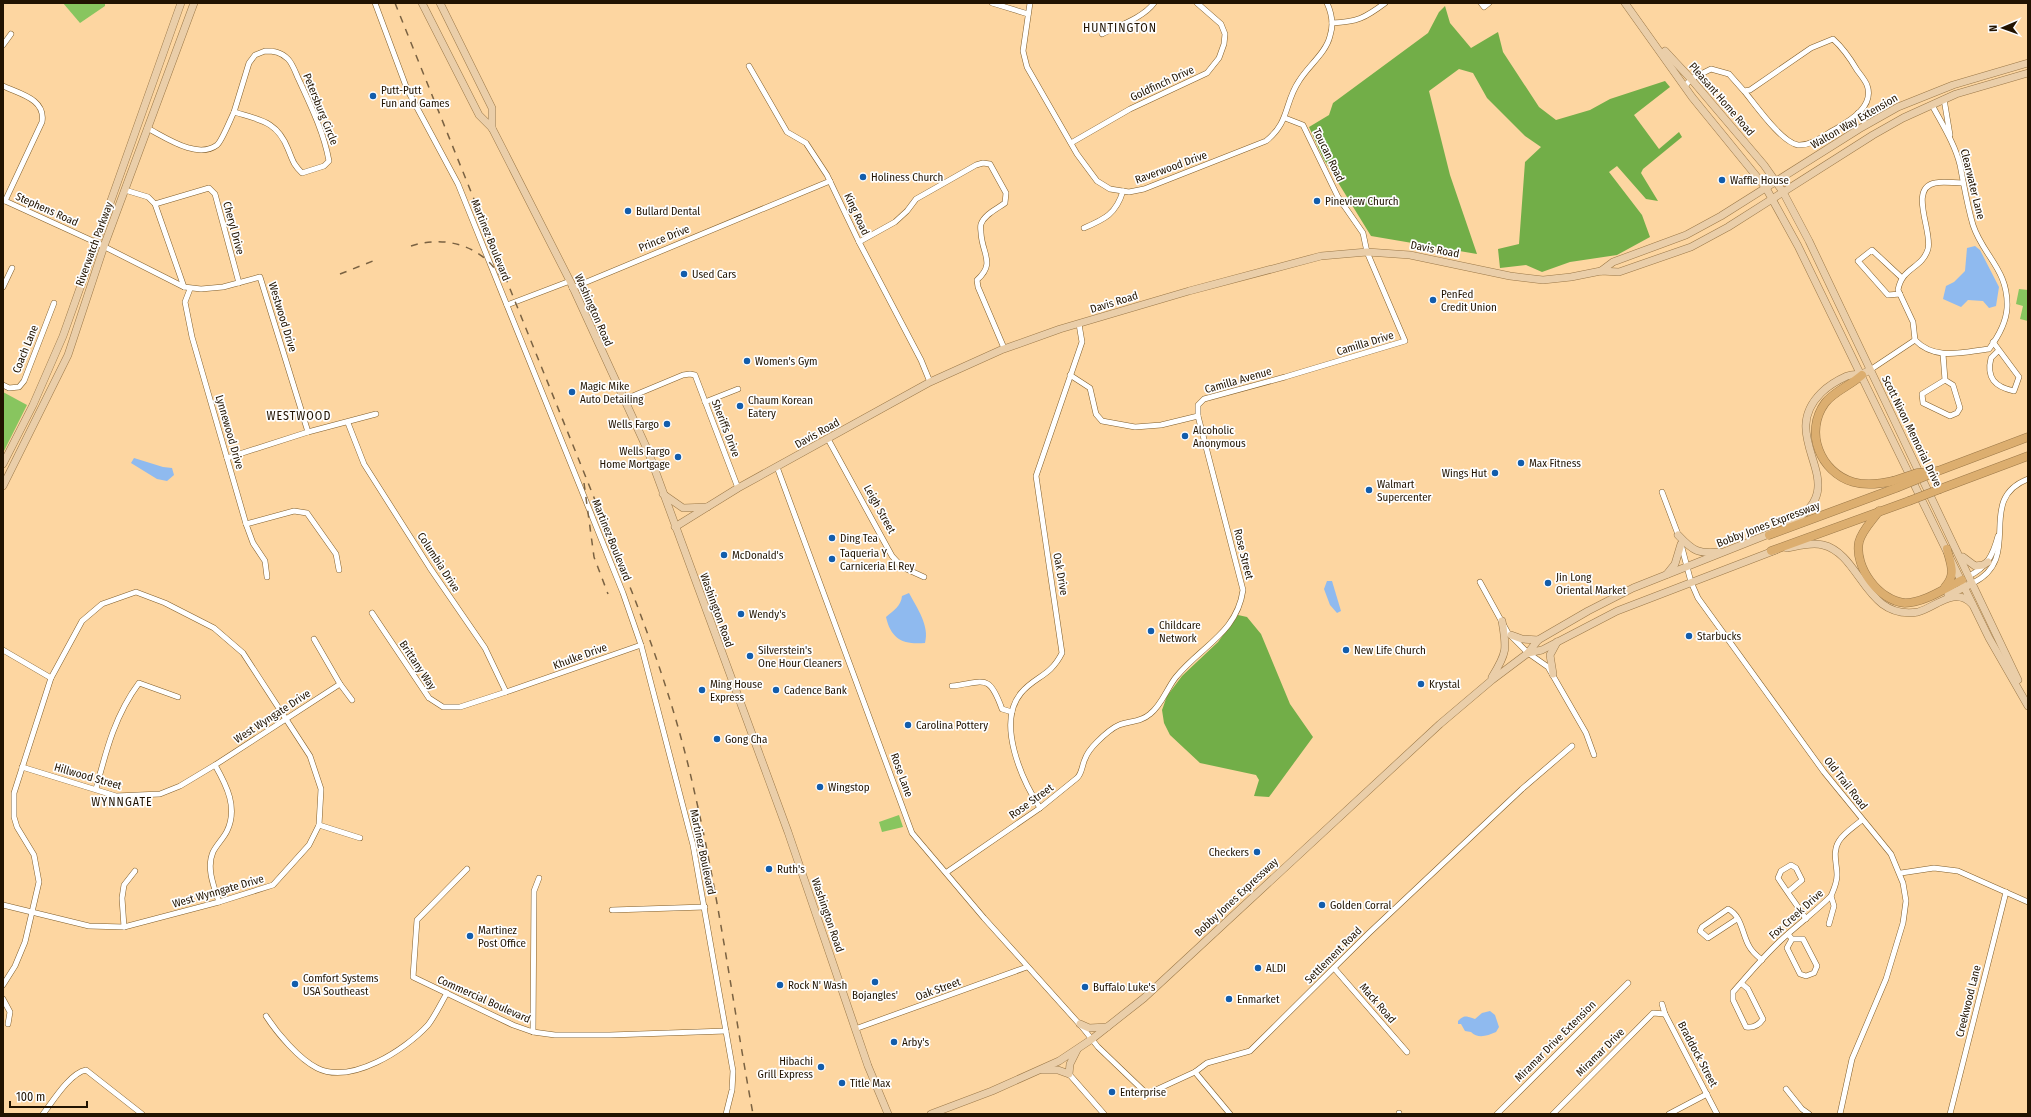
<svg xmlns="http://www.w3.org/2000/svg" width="2031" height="1117" font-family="'Fira Sans Condensed',sans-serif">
	<rect width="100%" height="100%" fill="#fdd6a1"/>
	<g fill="#88c55f">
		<polygon points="63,3 105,3 105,6 80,23"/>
		<polygon points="2019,289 2028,290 2028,321 2020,319 2023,306 2016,304"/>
		<polygon points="3,392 27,405 3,453"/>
		<polygon points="899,815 903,827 882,832 879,822"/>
	</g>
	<g fill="#72ae48">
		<polygon points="1445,6 1450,23 1471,48 1498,32 1503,52 1539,107 1556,120 1590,110 1610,99 1665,81 1670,87 1634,115 1659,149 1679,132 1682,137 1643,169 1641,173 1658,201 1646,199 1617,166 1609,172 1642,215 1650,237 1617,255 1570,262 1542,272 1526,265 1500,268 1498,249 1519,244 1525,162 1541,147 1525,136 1487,98 1473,73 1459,69 1429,91 1450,175 1477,254 1371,236 1323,158 1309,127 1329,115 1333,103 1428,33 1439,12"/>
		<polygon points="1238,615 1247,617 1261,634 1290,704 1313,737 1269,797 1254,796 1259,780 1256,775 1200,763 1170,735 1164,723 1162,710 1167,696 1182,676 1218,642"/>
	</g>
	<g fill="#8fbaef">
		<polygon points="1975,246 1980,250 1999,287 1996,306 1989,308 1983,301 1968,300 1961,307 1943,299 1946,286 1954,282 1965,271 1967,248"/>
		<polygon points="134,458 163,467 172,468 174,475 167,481 157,479 131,463"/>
		<polygon points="1327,581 1332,581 1341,611 1337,613 1330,605 1324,589"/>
		<path d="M909,593C917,608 930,626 925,643C903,645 891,639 886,617C894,610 901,606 902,596Z"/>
		<path d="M1490,1011L1495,1015L1499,1027L1496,1032C1487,1036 1478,1039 1471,1032L1465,1031L1461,1024H1458V1021C1465,1014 1467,1017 1475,1019L1482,1013Z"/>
	</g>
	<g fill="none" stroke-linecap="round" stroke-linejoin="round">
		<defs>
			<g id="minor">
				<polyline points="375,3 407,89 458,184 623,593 641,645 693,845 733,1071 732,1090 726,1114"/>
				<polyline points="992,3 1028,14"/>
				<path d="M1030,3L1023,51L1027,67L1077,154L1097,181L1110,189L1129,192L1144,189L1266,141C1290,122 1284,103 1299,81C1308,66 1326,53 1330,36C1334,24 1332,14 1327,3"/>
				<polyline points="1481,3 1484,7 1489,3"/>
				<path d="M1332,23C1357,22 1365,18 1385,3"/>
				<path d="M1102,34C1118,26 1143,18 1154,3"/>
				<polyline points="3,45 11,34"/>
				<path d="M265,51C274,51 281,52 288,59C293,64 296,74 299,80C311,106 324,133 329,161L324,166L302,173C293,164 293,161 288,149C277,121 260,120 234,112L249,63L255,55Z"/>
				<polyline points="749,66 787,132 806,143 827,175 859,242 921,360 930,382"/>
				<path d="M3,86C20,94 46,99 42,122L5,201"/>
				<path d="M1685,86L1691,79L1711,69L1729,74L1744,91L1750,90L1811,48L1833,39C1843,48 1850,58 1857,70C1860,74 1865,80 1867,85C1875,107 1849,121 1834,130C1823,136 1811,146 1798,145C1781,142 1755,104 1744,91"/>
				<polyline points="1944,99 1950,135"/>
				<polyline points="1858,113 1866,125"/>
				<path d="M147,128C165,137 197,160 217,145C222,141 230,120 234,112"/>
				<polyline points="1071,143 1130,109 1207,73 1219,58 1224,44 1225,34 1221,24 1197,3"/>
				<polyline points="125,190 148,197 155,204 184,287"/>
				<polyline points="3,200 95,242 184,287 201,289 223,287 260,277 308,432"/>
				<polyline points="155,204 209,188 215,194 239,283"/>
				<path d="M1084,228C1105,219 1116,214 1123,191"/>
				<path d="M859,242L895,222L907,211L916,199L976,165L983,163L990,164L1006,193L1005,203C997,209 985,214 981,224C980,227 981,231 981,233C982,254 996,263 977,280L978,287L1004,348"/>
				<polyline points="3,287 12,268"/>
				<polyline points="572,288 830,181"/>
				<polyline points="190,289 185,302 192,337 246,524 253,543 265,561 267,577"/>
				<polyline points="1900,294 1888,295 1858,261 1872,250 1902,278"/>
				<polyline points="507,305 570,281"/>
				<path d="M1915,340C1935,361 1963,352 1989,349C1998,337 2006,324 2007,308C2009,270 1983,256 1973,225C1967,205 1964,185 1960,165C1955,144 1942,124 1932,105"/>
				<path d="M1915,340L1913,322L1898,290C1902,267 1922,269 1928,249C1933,232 1908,188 1935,183C1943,181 1953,183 1962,183"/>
				<path d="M1993,342L2019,377L2014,391C1995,387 1986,378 1991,358L1999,350"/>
				<polyline points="1943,354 1945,380 1922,394 1923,403 1950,416 1957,413 1960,408 1953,385 1945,380"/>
				<polyline points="1870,370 1915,340"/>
				<polyline points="1070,375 1090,388 1096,414 1102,421 1135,427 1161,425 1198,416 1198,405 1204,399 1285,377 1405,341 1367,252 1363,233 1338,197 1303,125 1285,118"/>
				<polyline points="3,385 9,388 19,387 24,381 54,303"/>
				<polyline points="623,400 683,375 690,374 695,375 738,488"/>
				<polyline points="705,402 738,389"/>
				<polyline points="348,423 364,464 430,568 485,648 506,692 641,645"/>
				<polyline points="828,439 892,556 902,567 924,577"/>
				<polyline points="227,458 308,432 376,414"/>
				<polyline points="777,467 912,833 984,918 1082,1027 1098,1047 1147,1094 1195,1072 1207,1063 1250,1051 1369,933 1522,789 1572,746"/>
				<polyline points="1662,492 1679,537"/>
				<polyline points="246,524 294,511 307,513 336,554 339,570"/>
				<polyline points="1681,544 1691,582 1698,598 1824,772 1891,854 1903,883 1906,901 1903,923 1886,979 1852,1059 1840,1114"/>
				<path d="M1969,576C1987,567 1993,555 1998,536"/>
				<polyline points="1480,582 1508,633 1528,653 1548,667 1586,733 1594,755"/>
				<path d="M1973,583C2025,557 1974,500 2028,479"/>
				<polyline points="372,613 429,698 443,707 460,707 506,692"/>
				<polyline points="314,639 340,684 352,700"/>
				<polyline points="3,650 51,678"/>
				<path d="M952,686C985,682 989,673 1002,709L1012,712"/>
				<path d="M215,765C227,786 238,808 227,831C223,839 217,844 213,852C206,868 214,887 219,902"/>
				<polyline points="22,767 116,796 160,794 180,786 215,765 340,684"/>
				<path d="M96,789C106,751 115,715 139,683L178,697"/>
				<path d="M1040,808C1022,780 996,723 1021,693C1035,676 1050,677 1062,653L1036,476L1082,342L1079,324"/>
				<polyline points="319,825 360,838"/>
				<polyline points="467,869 417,920 413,977 513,1025 533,1032 555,1035 610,1035 726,1031"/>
				<path d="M947,872L1040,808L1077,778C1082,774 1082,765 1085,759C1087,753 1093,746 1097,742C1103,736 1112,728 1119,725C1130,721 1141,722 1150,714C1162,705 1167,688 1176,677C1201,646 1237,633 1243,590L1198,416"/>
				<polyline points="1901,873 1934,868 1958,871 2028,902"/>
				<path d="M1788,892L1802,880L1796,868L1791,865L1781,871L1778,878C1787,892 1797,905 1806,919"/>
				<polyline points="3,905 89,926 124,927 219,902 273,885 309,845 319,825 321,789 310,756 243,653 214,628 165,603 136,592 102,604 82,621 51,678 14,793 14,817 17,827 34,855 39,882 25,942 15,966 3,985"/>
				<polyline points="612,910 705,907"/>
				<path d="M1737,919L1708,938L1700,931L1702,927L1728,909C1742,916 1742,934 1749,946C1752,952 1757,956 1762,960"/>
				<polyline points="1829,924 1834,906 1831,896"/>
				<polyline points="124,927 122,898 124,885 135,871"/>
				<polyline points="1788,934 1792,939 1803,939 1817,966 1814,973 1806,976 1800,974 1787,948 1792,939"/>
				<polyline points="1334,968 1407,1052"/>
				<path d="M1741,983L1748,989L1763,1019C1759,1025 1753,1028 1746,1027L1733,1000V992C1748,975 1763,957 1780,941C1796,926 1815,912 1831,896C1834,889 1837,883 1837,875C1837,864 1832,852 1839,841C1844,833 1855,826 1862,820"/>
				<polyline points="3,999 10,1012 8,1024"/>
				<polyline points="1662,1004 1665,1014 1717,1114"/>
				<path d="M266,1016C277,1033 299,1059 317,1068C351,1085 405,1050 428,1025C435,1016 441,1003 447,993"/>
				<polyline points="855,1029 1027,967"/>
				<polyline points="533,1032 534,891 539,878"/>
				<polyline points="1195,1072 1230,1114"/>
				<polyline points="1069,1074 1104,1114"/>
				<polyline points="1786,1089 1802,1109 1809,1114"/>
				<polyline points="1399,1113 1399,1114"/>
				<path d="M43,1114C53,1101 70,1073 86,1070L142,1114"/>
				<polyline points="1497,1114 1628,983"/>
				<polyline points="1553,1114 1653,1013 1665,1014"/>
				<polyline points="1669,1114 1707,1094"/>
				<polyline points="1950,1114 2006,892"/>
			</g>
			<g id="major">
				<polyline points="422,3 479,115 492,128 570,281 648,451 788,832 868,1066 888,1114"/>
				<polyline points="440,3 492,108 492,128"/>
				<polyline points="1625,3 1692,97 1766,188 1798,246 1989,638 2028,706"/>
				<polyline points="1665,51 1691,79 1764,165 1783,192 1809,241 2018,680"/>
				<polyline points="1601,271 1613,262 1686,235 1721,216 1859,129 1898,107 1953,85 2028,63"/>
				<polyline points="3,464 33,405 63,336 181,3"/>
				<polyline points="3,486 68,355 104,246 194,3"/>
				<polyline points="663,494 683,508 707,507"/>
				<path d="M1787,525C1861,486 1773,441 1821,393C1828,386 1838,380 1847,376C1857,373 1859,377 1870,370"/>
				<polyline points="675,527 738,488 930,382 1001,350 1060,329 1189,291 1321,256 1367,252 1410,255 1510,276 1543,280 1571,277 1601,271 1619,272 1691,247 1728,227 1873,135 1903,118 1956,94 2028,73"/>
				<path d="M1678,535C1693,551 1698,554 1719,552"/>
				<path d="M1787,548C1798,546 1811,542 1823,545C1861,554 1865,621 1918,612C1936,607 1955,586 1972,604"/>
				<polyline points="1963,557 1975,566 1983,565 1988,562"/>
				<polyline points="1667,574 1675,564 1681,544"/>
				<polyline points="1948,595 1969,585"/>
				<polyline points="1511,635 1522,639 1538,640"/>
				<polyline points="1528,653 1542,650 1617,611 1776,550"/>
				<polyline points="1553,674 1550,655 1557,642"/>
				<path d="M1492,677C1507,653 1507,649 1502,621"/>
				<polyline points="1080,1024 1089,1028 1107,1027"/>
				<polyline points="1042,1070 1058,1070 1069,1074 1070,1064 1077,1050"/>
				<polyline points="931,1114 992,1091 1059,1061 1092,1039 1144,998 1440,724 1492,680 1528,653 1538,640 1588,611 1633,588 1774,532"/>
			</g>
			<g id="highway">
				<path d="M1862,375C1851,385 1833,392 1825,403C1804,432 1820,472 1853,482C1867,486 1880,484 1893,481"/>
				<polyline points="1938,471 2028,437"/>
				<polyline points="1940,489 2028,456"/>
				<path d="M1879,511C1872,521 1862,530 1859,542C1854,567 1879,601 1905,603C1924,603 1945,588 1962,580"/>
				<polyline points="1769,535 1896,488"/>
				<polyline points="1771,551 1909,501"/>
				<path d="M1945,587C1957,574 1950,563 1947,549"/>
			</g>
		</defs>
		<use href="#minor" stroke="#7f5d2a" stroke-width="6"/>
		<use href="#major" stroke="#9b7848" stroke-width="8"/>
		<use href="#highway" stroke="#9b7848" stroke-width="9"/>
		<use href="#minor" stroke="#fff" stroke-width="5"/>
		<use href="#major" stroke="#eacea9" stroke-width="7"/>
		<use href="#highway" stroke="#dcae6f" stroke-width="8"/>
		<g stroke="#7a6242" stroke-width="1.5" stroke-dasharray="7 7" stroke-linecap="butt">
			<path d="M395,3L632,592C657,657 679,722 694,790C719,897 733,1006 753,1114"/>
			<path d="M411,246C444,235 481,245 500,276"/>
			<polyline points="340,274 378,259"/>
			<polyline points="584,483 594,557 608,594"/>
		</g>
		<defs>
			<g id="highway-bridge">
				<polyline points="1893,481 1917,473 1938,471"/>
				<polyline points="1896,488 1928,475"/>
				<polyline points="1909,501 1940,489"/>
			</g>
		</defs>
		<use href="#highway-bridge" stroke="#9b7848" stroke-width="9" stroke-linecap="butt"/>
		<use href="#highway-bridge" stroke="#dcae6f" stroke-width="8"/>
	</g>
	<g fill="#125dac" stroke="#fefefe" stroke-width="1.5">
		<circle cx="373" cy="96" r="4"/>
		<circle cx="863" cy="177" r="4"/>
		<circle cx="1722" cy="180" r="4"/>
		<circle cx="1317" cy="201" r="4"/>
		<circle cx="628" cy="211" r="4"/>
		<circle cx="684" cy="274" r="4"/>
		<circle cx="1433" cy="300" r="4"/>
		<circle cx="747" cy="361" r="4"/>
		<circle cx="572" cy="392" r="4"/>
		<circle cx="740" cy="406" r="4"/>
		<circle cx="667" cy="424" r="4"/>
		<circle cx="1185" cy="436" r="4"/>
		<circle cx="678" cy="457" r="4"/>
		<circle cx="1521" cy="463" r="4"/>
		<circle cx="1495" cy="473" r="4"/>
		<circle cx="1369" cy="490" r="4"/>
		<circle cx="832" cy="538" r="4"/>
		<circle cx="724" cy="555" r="4"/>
		<circle cx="832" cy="559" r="4"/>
		<circle cx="1548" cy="583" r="4"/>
		<circle cx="741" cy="614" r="4"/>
		<circle cx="1151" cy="631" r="4"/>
		<circle cx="1689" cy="636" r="4"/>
		<circle cx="1346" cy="650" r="4"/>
		<circle cx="750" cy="656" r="4"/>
		<circle cx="1421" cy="684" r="4"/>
		<circle cx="702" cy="690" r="4"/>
		<circle cx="776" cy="690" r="4"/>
		<circle cx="908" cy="725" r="4"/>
		<circle cx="717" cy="739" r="4"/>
		<circle cx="820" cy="787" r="4"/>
		<circle cx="1257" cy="852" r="4"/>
		<circle cx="769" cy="869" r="4"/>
		<circle cx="1322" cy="905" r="4"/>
		<circle cx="470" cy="936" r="4"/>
		<circle cx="1258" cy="968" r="4"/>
		<circle cx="875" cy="982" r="4"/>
		<circle cx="295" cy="984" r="4"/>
		<circle cx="780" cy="985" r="4"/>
		<circle cx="1085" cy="987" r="4"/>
		<circle cx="1229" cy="999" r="4"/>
		<circle cx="894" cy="1042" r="4"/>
		<circle cx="821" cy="1067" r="4"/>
		<circle cx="842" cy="1083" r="4"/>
		<circle cx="1112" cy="1092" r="4"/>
	</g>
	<g text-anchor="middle" stroke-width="3.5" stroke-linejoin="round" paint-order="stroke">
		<g font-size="11" fill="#211301" stroke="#fefefe">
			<text transform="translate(1162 83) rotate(-25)" y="4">Goldfinch Drive</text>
			<text transform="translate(1722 99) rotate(49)" y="4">Pleasant Home Road</text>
			<text transform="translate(321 109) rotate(68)" y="4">Petersburg Circle</text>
			<text transform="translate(1854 121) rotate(-30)" y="4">Walton Way Extension</text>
			<text transform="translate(1329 155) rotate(64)" y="4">Toucan Road</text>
			<text transform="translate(1171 167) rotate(-20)" y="4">Raverwood Drive</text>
			<text transform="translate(1973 184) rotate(76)" y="4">Clearwater Lane</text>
			<text transform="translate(47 209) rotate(24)" y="4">Stephens Road</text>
			<text transform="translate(857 214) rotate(65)" y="4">King Road</text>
			<text transform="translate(234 228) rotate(75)" y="4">Cheryl Drive</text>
			<text transform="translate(664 238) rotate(-22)" y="4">Prince Drive</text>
			<text transform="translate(491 240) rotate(68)" y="4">Martinez Boulevard</text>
			<text transform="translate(94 244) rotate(-70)" y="4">Riverwatch Parkway</text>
			<text transform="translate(1435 249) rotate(11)" y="4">Davis Road</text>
			<text transform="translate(1114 302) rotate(-17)" y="4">Davis Road</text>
			<text transform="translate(594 310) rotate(66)" y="4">Washington Road</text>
			<text transform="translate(283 317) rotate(73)" y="4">Westwood Drive</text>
			<text transform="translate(1365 343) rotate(-17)" y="4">Camilla Drive</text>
			<text transform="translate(25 349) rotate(-68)" y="4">Coach Lane</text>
			<text transform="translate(1238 380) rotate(-16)" y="4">Camilla Avenue</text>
			<text transform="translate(726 428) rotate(69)" y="4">Sheriffs Drive</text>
			<text transform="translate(1912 431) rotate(64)" y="4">Scott Nixon Memorial Drive</text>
			<text transform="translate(230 432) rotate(74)" y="4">Lynnewood Drive</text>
			<text transform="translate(817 433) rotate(-29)" y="4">Davis Road</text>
			<text transform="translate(880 509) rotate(61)" y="4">Leigh Street</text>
			<text transform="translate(1768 524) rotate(-21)" y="4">Bobby Jones Expressway</text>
			<text transform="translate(612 540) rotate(68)" y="4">Martinez Boulevard</text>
			<text transform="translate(1244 554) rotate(76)" y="4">Rose Street</text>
			<text transform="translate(439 562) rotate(57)" y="4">Columbia Drive</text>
			<text transform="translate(1061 574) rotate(80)" y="4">Oak Drive</text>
			<text transform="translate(717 610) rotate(70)" y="4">Washington Road</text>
			<text transform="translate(580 656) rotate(-20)" y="4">Khulke Drive</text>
			<text transform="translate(418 665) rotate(56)" y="4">Brittany Way</text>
			<text transform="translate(272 716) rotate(-33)" y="4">West Wyngate Drive</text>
			<text transform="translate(902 775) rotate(70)" y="4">Rose Lane</text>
			<text transform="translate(88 776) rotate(16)" y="4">Hillwood Street</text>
			<text transform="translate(1846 783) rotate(52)" y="4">Old Trail Road</text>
			<text transform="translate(1031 801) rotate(-36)" y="4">Rose Street</text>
			<text transform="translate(703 852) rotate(78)" y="4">Martinez Boulevard</text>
			<text transform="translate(218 891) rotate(-16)" y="4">West Wynngate Drive</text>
			<text transform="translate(1236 897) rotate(-43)" y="4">Bobby Jones Expressway</text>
			<text transform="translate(1796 914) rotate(-42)" y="4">Fox Creek Drive</text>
			<text transform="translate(828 915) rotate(71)" y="4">Washington Road</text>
			<text transform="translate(1333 955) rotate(-45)" y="4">Settlement Road</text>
			<text transform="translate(938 989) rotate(-20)" y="4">Oak Street</text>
			<text transform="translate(484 999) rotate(24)" y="4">Commercial Boulevard</text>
			<text transform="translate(1968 1001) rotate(-76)" y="4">Creekwood Lane</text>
			<text transform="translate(1378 1003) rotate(49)" y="4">Mack Road</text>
			<text transform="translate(1555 1041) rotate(-45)" y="4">Miramar Drive Extension</text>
			<text transform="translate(1600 1052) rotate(-45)" y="4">Miramar Drive</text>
			<text transform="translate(1698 1054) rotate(62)" y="4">Braddock Street</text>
		</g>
		<g font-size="11" fill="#211301" stroke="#fefefe" text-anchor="start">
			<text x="381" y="94">Putt-Putt<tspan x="381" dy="13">Fun and Games</tspan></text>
			<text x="871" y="181">Holiness Church</text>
			<text x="1730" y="184">Waffle House</text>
			<text x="1325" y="205">Pineview Church</text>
			<text x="636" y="215">Bullard Dental</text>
			<text x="692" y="278">Used Cars</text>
			<text x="1441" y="298">PenFed<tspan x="1441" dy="13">Credit Union</tspan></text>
			<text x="755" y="365">Women's Gym</text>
			<text x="580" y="390">Magic Mike<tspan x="580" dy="13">Auto Detailing</tspan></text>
			<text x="748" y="404">Chaum Korean<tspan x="748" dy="13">Eatery</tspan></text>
			<text x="659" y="428" text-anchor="end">Wells Fargo</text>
			<text x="1193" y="434">Alcoholic<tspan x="1193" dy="13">Anonymous</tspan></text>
			<text x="670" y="455" text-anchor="end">Wells Fargo<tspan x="670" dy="13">Home Mortgage</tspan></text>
			<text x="1529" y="467">Max Fitness</text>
			<text x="1487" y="477" text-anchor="end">Wings Hut</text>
			<text x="1377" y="488">Walmart<tspan x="1377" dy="13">Supercenter</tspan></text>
			<text x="840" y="542">Ding Tea</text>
			<text x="840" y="557">Taqueria Y<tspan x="840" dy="13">Carniceria El Rey</tspan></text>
			<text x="732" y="559">McDonald's</text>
			<text x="1556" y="581">Jin Long<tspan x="1556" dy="13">Oriental Market</tspan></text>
			<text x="749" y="618">Wendy's</text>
			<text x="1159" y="629">Childcare<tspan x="1159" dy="13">Network</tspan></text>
			<text x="1697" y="640">Starbucks</text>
			<text x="758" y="654">Silverstein's<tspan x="758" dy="13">One Hour Cleaners</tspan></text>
			<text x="1354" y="654">New Life Church</text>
			<text x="710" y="688">Ming House<tspan x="710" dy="13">Express</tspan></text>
			<text x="1429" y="688">Krystal</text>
			<text x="784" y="694">Cadence Bank</text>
			<text x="916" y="729">Carolina Pottery</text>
			<text x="725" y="743">Gong Cha</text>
			<text x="828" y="791">Wingstop</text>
			<text x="1249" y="856" text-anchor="end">Checkers</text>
			<text x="777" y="873">Ruth's</text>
			<text x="1330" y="909">Golden Corral</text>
			<text x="478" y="934">Martinez<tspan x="478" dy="13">Post Office</tspan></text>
			<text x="1266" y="972">ALDI</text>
			<text x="303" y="982">Comfort Systems<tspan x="303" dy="13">USA Southeast</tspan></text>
			<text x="788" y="989">Rock N' Wash</text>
			<text x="1093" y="991">Buffalo Luke's</text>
			<text x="875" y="999" text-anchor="middle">Bojangles'</text>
			<text x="1237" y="1003">Enmarket</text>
			<text x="902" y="1046">Arby's</text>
			<text x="813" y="1065" text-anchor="end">Hibachi<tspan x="813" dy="13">Grill Express</tspan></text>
			<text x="850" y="1087">Title Max</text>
			<text x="1120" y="1096">Enterprise</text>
		</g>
		<g font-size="12" letter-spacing="1" fill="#211301" stroke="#fefefe">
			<text x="1120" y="32">HUNTINGTON</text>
			<text x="299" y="420">WESTWOOD</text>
			<text x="122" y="806">WYNNGATE</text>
		</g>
	</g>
	<rect width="2031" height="1117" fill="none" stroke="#211301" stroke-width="8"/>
	<g transform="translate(2003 28) rotate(268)" stroke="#fefefe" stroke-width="3" paint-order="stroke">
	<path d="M0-3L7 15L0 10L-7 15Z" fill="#211301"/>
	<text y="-6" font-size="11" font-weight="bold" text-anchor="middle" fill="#211301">N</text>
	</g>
	<path d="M10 1101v6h77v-6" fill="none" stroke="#211301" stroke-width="2"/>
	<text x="16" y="1101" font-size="12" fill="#211301" stroke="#fefefe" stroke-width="3" paint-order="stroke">100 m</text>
</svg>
